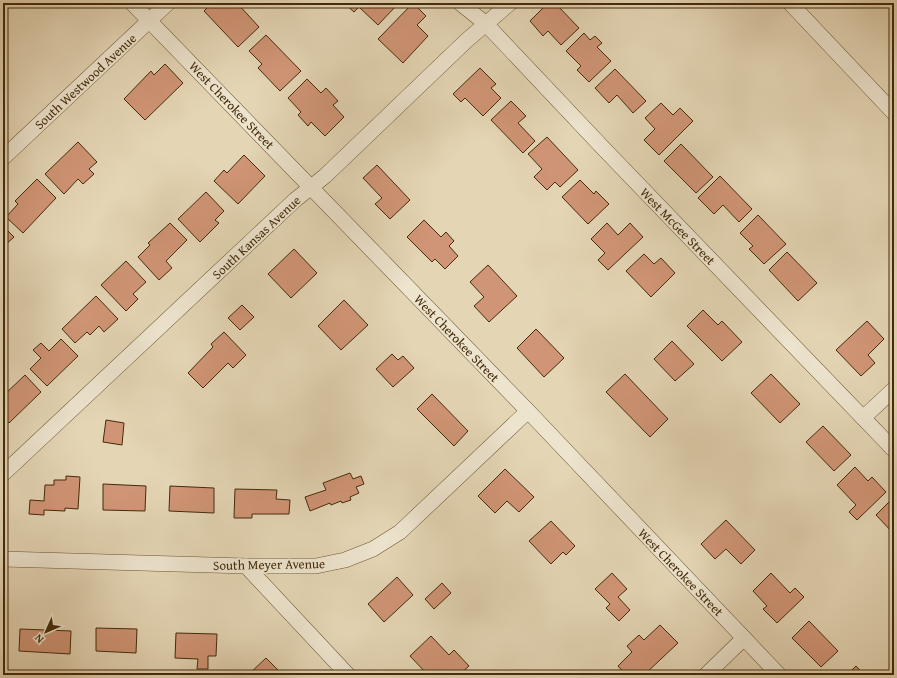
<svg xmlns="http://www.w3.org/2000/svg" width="897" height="678" font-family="'Gentium Book Plus',serif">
	<rect width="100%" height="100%" fill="#e4d5b4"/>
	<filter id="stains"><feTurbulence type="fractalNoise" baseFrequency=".005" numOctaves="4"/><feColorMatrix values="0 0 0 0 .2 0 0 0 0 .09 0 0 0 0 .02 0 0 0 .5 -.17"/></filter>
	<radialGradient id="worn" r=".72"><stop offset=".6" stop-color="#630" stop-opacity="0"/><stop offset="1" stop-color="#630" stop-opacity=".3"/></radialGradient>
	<g fill="#d09576" stroke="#442b0a">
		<polygon points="212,3 237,3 259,27 238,47 204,11"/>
		<polygon points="344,3 394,3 396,6 378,25 359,7 354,12"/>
		<polygon points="413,3 426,16 417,25 428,36 403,63 378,39"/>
		<polygon points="548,3 555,3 579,28 561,45 548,31 543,36 530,21"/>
		<polygon points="584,33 590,40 595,36 602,43 597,47 611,61 589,82 577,70 581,66 566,51"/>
		<polygon points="266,35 301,71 280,91 258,68 262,64 249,51"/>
		<polygon points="165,64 183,83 145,120 124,99 151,71 154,75"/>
		<polygon points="480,68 496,84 491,88 501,98 483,116 465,98 461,102 453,94"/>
		<polygon points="615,69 646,101 633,113 617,95 609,103 595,88"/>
		<polygon points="307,79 321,93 326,88 338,101 333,105 344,117 325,136 311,122 308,126 298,115 301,112 288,98"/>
		<polygon points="511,101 526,116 518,123 535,141 523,153 491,120"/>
		<polygon points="661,103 673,115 680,108 693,121 659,155 644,140 655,129 645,118"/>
		<polygon points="547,137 578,170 560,187 555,182 547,190 534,177 542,169 528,154"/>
		<polygon points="78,142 97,162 89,169 94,174 83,184 78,179 64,194 45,174"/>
		<polygon points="681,144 713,177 696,193 664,161"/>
		<polygon points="244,155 265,176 238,204 214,181 224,170 227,173"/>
		<polygon points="377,165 410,200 390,219 375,204 382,198 363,178"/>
		<polygon points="720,176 752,209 739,222 723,205 714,214 698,198"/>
		<polygon points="37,179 56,198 23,233 6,217 18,204 15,201"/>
		<polygon points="580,180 594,194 596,191 609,204 588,224 562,197"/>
		<polygon points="206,192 224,211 215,220 219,223 200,242 178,219"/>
		<polygon points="758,215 786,244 764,264 749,249 753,246 740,233"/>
		<polygon points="424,220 441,237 446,232 454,241 449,246 458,256 445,269 435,259 432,262 407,237"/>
		<polygon points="170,223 187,240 166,261 172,268 159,280 138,257 150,245 148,243"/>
		<polygon points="607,223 618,235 630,223 643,237 608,270 598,260 605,253 591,239"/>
		<polygon points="3,226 14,237 3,247"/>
		<polygon points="294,249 317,273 291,298 268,274"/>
		<polygon points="787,252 817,283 798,301 769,270"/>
		<polygon points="644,254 654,264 661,258 675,273 651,297 626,271"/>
		<polygon points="126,261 146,282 133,294 138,299 126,311 101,285"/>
		<polygon points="488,265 517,296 489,322 474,306 484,297 470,282"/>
		<polygon points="96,296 118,319 104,332 99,326 90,335 87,332 75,343 62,329"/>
		<polygon points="344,300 368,325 341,350 318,326"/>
		<polygon points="242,305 254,317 240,330 228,318"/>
		<polygon points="703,310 718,325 722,321 742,342 722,361 687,326"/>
		<polygon points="867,321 884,339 868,355 875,363 861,376 836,350"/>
		<polygon points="536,329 564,358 544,377 517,348"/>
		<polygon points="224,332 246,355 233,368 228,363 203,388 188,373 213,347 211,344"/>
		<polygon points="61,339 78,356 47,386 30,369 41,358 33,350 41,343 49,351"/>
		<polygon points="672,341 694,364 675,381 654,359"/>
		<polygon points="392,354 398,360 403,356 414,368 393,387 376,369"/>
		<polygon points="625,374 668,419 650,437 606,392"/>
		<polygon points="771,374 800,404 780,423 751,393"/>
		<polygon points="25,375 41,392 9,423 3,417 3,396"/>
		<polygon points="432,394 468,431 454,446 417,409"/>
		<polygon points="106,420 124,423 122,445 103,442"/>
		<polygon points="823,426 851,455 834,471 806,442"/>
		<polygon points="855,467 868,481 872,477 886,492 857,520 849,512 856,505 837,485"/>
		<polygon points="505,469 534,497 519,512 507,501 495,513 478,496"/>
		<polygon points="350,473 353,479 361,476 364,484 356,487 359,493 350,497 351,500 342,503 341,501 331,505 330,503 310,511 305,497 326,490 323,483"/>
		<polygon points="66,476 80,477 78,509 65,508 65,511 44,510 44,515 29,514 30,500 44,501 45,485 54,485 54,480 66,480"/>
		<polygon points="103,484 146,486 145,511 103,510"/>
		<polygon points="170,486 214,488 214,513 169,511"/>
		<polygon points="235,489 277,490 276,499 290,500 289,514 252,514 252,518 234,518"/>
		<polygon points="892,499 894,501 894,534 876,515"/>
		<polygon points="726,520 755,550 741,564 726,549 715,559 701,544"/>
		<polygon points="551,521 575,546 566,555 563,552 551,564 529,541"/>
		<polygon points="612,573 627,589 618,597 630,610 619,621 606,608 610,604 595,589"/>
		<polygon points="771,573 790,593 795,588 804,597 777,623 763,609 767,606 753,591"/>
		<polygon points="397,577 413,595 384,622 368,604"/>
		<polygon points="442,583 451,593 434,609 425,599"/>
		<polygon points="809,621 838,651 821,667 792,638"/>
		<polygon points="660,625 678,643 644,675 626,675 618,666 632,652 627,646 639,635 644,640"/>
		<polygon points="96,628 137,629 136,653 96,651"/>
		<polygon points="20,629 71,631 70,654 19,651"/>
		<polygon points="176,633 217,634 216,656 208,656 208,669 197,669 198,659 175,658"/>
		<polygon points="431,636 449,655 454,650 469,666 459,675 428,675 410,656"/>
		<polygon points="266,658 283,675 248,675"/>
		<polygon points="856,666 864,675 847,675"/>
	</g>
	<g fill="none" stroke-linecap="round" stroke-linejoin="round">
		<defs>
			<g id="street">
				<polyline points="132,3 528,411 779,675"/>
				<polyline points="460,3 485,23 605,150 894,450"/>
				<polyline points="790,3 894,113"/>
				<polyline points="3,158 168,3"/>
				<polyline points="863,418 894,389"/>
				<polyline points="3,474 295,200 325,176 466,41 510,3"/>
				<polyline points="3,559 246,566 316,566 345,560 373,549 400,532 528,411"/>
				<polyline points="246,566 348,675"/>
				<polyline points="706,675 744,638"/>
			</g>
		</defs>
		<use href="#street" stroke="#6c5634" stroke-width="16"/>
		<use href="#street" stroke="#ede4ce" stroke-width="15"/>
	</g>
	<g text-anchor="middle" stroke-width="3.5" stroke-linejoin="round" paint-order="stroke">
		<g font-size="13" fill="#442b0a" stroke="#ede4ce">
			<text transform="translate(85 81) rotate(-43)" y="5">South Westwood Avenue</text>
			<text transform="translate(232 105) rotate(46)" y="5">West Cherokee Street</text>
			<text transform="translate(678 226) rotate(46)" y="5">West McGee Street</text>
			<text transform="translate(256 237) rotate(-43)" y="5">South Kansas Avenue</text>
			<text transform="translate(457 338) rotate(46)" y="5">West Cherokee Street</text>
			<text transform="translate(269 564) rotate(-1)" y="5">South Meyer Avenue</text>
			<text transform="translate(681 572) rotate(46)" y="5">West Cherokee Street</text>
		</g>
	</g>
	<rect width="897" height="678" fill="none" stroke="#e4d5b4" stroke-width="16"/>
	<rect x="4" y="4" width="889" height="670" fill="none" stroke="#442b0a" stroke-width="2"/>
	<rect x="8" y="8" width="881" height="662" fill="none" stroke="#442b0a"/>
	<g transform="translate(46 632) rotate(225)" stroke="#ede4ce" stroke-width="3" paint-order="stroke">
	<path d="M0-3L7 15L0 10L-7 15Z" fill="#442b0a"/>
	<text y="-6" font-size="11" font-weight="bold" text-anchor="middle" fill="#442b0a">N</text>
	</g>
	<rect width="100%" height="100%" filter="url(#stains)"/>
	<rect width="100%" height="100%" fill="url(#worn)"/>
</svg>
